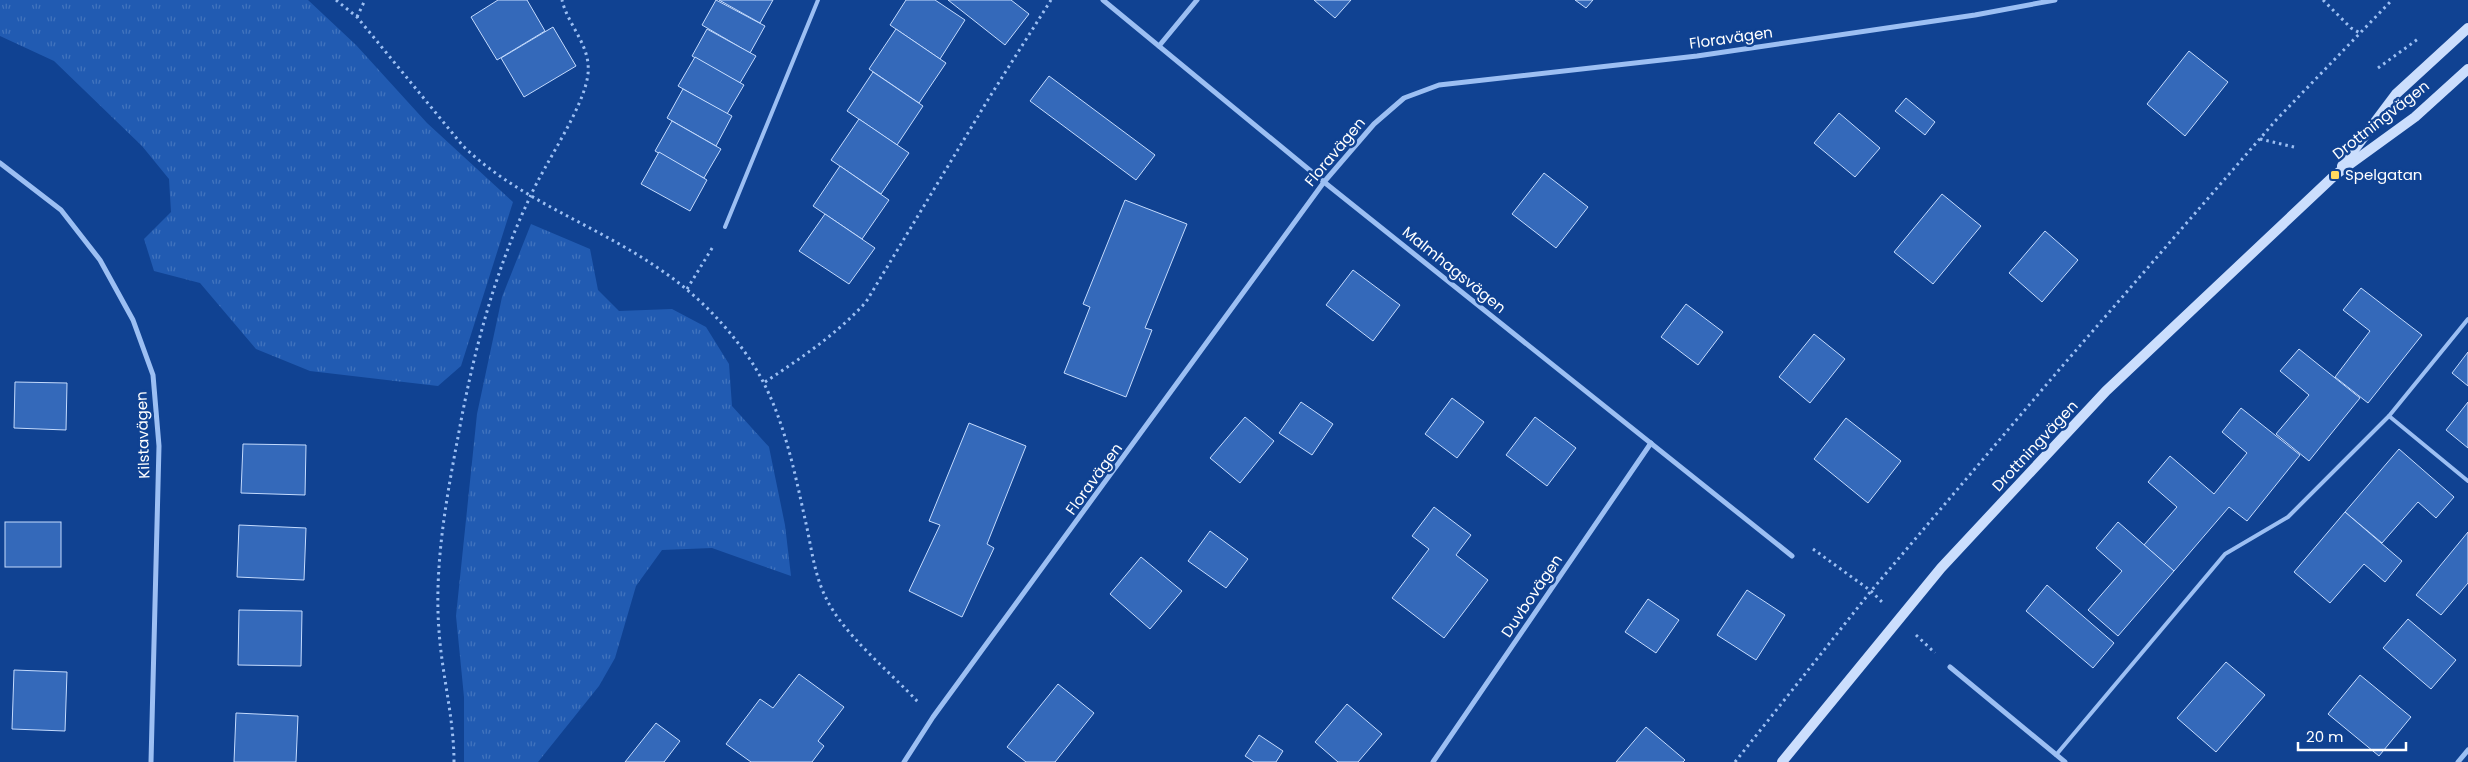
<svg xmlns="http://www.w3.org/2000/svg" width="2468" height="762" font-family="Poppins,sans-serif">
	<defs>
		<pattern id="grass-tufts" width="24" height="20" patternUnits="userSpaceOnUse" patternTransform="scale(1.25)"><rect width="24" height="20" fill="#215bb2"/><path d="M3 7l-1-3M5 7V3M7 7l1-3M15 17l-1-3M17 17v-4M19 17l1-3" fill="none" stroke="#4274be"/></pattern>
	</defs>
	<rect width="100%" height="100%" fill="#104292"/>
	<g fill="url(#grass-tufts)">
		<polygon points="0,0 308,0 356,45 427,123 513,202 461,366 438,386 310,371 256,349 200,283 154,271 144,239 171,212 169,179 142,146 54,61 0,36"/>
		<polygon points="531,224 590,249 598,290 619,311 672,309 706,327 729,364 732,406 769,447 785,525 791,576 712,548 662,550 636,586 615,658 599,686 538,762 464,762 464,697 456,616 477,414 502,297"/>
	</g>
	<g fill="#3469ba" stroke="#c4dbfe">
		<polygon points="498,0 527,0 545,31 497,60 471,17"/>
		<polygon points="716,0 765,26 750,53 702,25"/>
		<polygon points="719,0 773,0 760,23"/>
		<polygon points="906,0 935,0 965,20 940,59 890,25"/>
		<polygon points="948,0 1011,0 1029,14 1005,45"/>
		<polygon points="1314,0 1351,0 1335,18"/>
		<polygon points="1575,0 1593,0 1586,8"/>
		<polygon points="553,27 576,66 524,97 501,58"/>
		<polygon points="707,29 756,56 740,83 692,56"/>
		<polygon points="896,29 946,63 919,103 869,69"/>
		<polygon points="2189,51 2228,82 2185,136 2147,104"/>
		<polygon points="695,57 744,85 727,114 678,86"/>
		<polygon points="873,72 923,106 897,145 847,111"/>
		<polygon points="1049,76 1155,155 1136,180 1030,101"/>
		<polygon points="683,89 732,116 716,146 667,118"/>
		<polygon points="1906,98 1935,122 1925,135 1895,111"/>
		<polygon points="1839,113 1880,148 1855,177 1814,143"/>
		<polygon points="859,119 909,153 881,194 831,160"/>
		<polygon points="672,121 721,149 704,178 655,151"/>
		<polygon points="659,152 707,180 690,211 641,184"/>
		<polygon points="840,166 889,200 862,239 813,206"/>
		<polygon points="1544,173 1588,207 1556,248 1512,214"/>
		<polygon points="1942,194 1981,226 1933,284 1894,252"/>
		<polygon points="1125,200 1187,224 1145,328 1152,330 1126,397 1064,373 1090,307 1083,304"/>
		<polygon points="825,214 875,248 849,284 799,251"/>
		<polygon points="2045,231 2078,260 2042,302 2009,273"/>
		<polygon points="1353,270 1400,305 1373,341 1326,305"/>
		<polygon points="2361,288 2422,335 2368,403 2335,377 2370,331 2343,310"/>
		<polygon points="1686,304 1723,332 1698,365 1661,337"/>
		<polygon points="1814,334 1845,359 1810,403 1779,377"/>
		<polygon points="2299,349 2360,398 2309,461 2276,434 2309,395 2280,371"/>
		<polygon points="2468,352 2468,386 2452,373"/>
		<polygon points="15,382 67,383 66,430 14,428"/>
		<polygon points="1452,398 1484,422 1457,458 1425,434"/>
		<polygon points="1301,402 1333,424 1312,455 1279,433"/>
		<polygon points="2468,402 2468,448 2446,430"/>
		<polygon points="2241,408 2300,455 2247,521 2229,507 2174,571 2144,545 2177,507 2148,482 2170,456 2214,494 2247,453 2222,432"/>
		<polygon points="1245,417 1274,441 1240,483 1210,458"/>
		<polygon points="1535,417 1576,448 1547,486 1506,455"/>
		<polygon points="1846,418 1901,461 1868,503 1814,459"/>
		<polygon points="969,423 1026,446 987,544 994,548 962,617 909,591 940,525 929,521"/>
		<polygon points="243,444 306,445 305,495 241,493"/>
		<polygon points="2399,449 2454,497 2436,518 2418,502 2382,543 2345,512"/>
		<polygon points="1434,507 1471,535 1456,555 1488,580 1444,638 1392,598 1429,549 1412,536"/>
		<polygon points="2345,512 2402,561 2385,582 2364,564 2330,603 2294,572"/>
		<rect x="5" y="522" width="56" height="45"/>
		<polygon points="2118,522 2174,571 2118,636 2088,610 2122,571 2096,548"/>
		<polygon points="239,525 306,528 304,580 237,577"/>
		<polygon points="1210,531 1248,559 1226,588 1188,561"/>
		<polygon points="2468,532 2468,583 2441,615 2416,595"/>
		<polygon points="1141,557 1182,591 1150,629 1110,594"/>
		<polygon points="2047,585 2114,643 2093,668 2026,611"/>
		<polygon points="1747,590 1785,615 1756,660 1717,635"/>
		<polygon points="1648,599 1679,620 1656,653 1625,632"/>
		<polygon points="239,610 302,611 301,666 238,665"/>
		<polygon points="2408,619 2456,660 2431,689 2383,648"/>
		<polygon points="2226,662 2265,695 2216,752 2177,718"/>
		<polygon points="14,670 67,672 65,731 12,729"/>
		<polygon points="799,674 844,707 818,741 824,746 812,762 751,762 726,744 760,699 773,708"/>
		<polygon points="2360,675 2411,717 2379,756 2328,714"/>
		<polygon points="1058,684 1094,713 1055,762 1026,762 1007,747"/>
		<polygon points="1347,704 1382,734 1358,762 1338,762 1315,742"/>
		<polygon points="236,713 298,716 296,762 234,762"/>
		<polygon points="656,723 680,741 664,762 625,762"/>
		<polygon points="1646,727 1685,760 1683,762 1616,762"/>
		<polygon points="1259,735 1283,751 1276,762 1254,762 1245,756"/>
	</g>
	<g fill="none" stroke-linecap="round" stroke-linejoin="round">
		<g stroke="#9cbff3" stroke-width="3" stroke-dasharray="2.5 4" stroke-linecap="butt">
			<path d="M336,0L357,17L463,146C519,200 594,224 658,268C694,292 724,322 749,358C783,408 794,470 807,528C812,552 815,576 826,598C843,634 890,672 918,702"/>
			<polyline points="2323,0 2351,28 2360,33"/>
			<polyline points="357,17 365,0"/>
			<polyline points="2378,68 2418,39"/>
			<polyline points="2260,139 2294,147"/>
			<polyline points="687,289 714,245"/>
			<path d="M765,382C801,358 837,334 866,302L989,98L1051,0"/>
			<polyline points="1813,549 1871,591 1883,603"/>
			<polyline points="1916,635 1935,653"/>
			<path d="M454,762C454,718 442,675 439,631C434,567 446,500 458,437C473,354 494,273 530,197C545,163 584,108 588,74C591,45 568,26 562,0"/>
			<polyline points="1735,762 1871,591 2058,371 2277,119 2392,0"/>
		</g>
		<g stroke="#9cbff3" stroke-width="4">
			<polyline points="725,227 818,0"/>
			<polyline points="2389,416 2468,481"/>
			<polyline points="2056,755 2225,554 2288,517 2389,416 2468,319"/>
		</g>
		<g stroke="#9cbff3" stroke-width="5">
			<polyline points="1103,0 1324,182 1792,556"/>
			<polyline points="1159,46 1197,0"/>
			<polyline points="0,163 61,210 100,260 133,320 153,375 159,446 151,762"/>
			<polyline points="1950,667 2065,762"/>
			<polyline points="904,762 933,717 1324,182 1374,124 1404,98 1439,85 1697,56 1975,15 2055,0"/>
			<polyline points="1433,762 1651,443"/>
			<polyline points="2458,762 2468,750"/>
		</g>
		<g stroke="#cbdefd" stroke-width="10">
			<polyline points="2342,166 2396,94 2468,28"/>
			<polyline points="1782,762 1941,568 2106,391 2335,175 2415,117 2468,69"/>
		</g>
	</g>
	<rect fill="#ffd95e" stroke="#104292" stroke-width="2" x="2330" y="170" width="10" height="10" rx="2.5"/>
	<g text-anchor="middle" stroke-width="5" stroke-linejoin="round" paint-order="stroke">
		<g font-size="15" fill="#fff" stroke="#104292">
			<text transform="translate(1731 38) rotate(-8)" y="5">Floravägen</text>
			<text transform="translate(2381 120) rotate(-38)" y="5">Drottningvägen</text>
			<text transform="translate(1335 152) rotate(-50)" y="5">Floravägen</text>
			<text transform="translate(1454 270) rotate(39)" y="5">Malmhagsvägen</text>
			<text transform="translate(143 435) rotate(-92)" y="5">Kilstavägen</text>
			<text transform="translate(2035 446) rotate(-47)" y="5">Drottningvägen</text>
			<text transform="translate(1094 479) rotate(-54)" y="5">Floravägen</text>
			<text transform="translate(1532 596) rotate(-56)" y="5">Duvbovägen</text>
		</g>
		<g font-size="15" fill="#fff" stroke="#104292" text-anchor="start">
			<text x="2345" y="180">Spelgatan</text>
		</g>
	</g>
	<path d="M2298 742v8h108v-8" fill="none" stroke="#ffffff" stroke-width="2.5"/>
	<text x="2306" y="742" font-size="15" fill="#ffffff" stroke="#104292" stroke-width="4" paint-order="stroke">20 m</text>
</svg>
